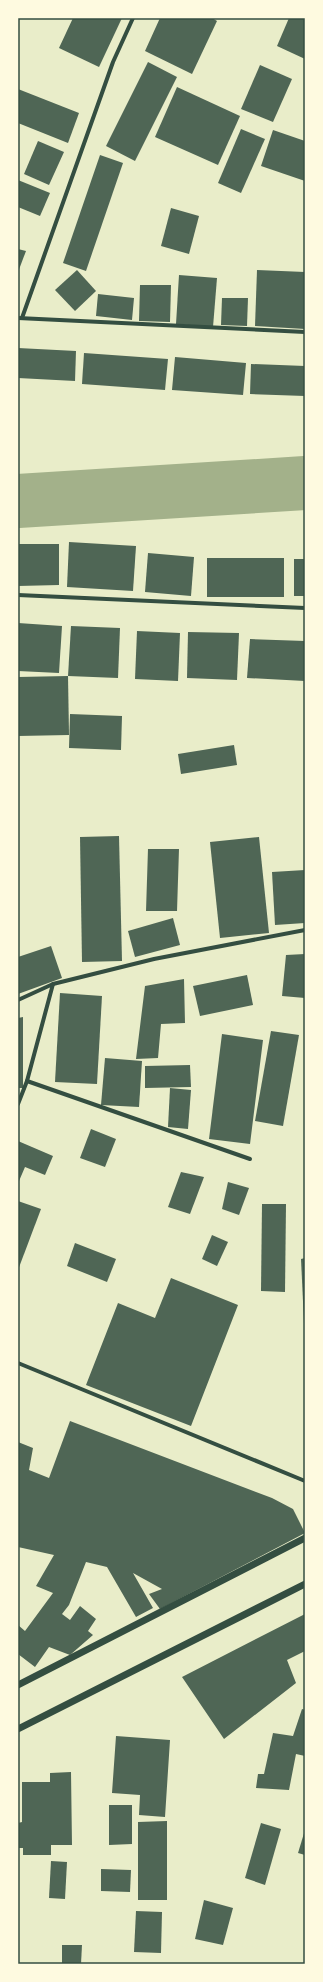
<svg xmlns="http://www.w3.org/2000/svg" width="323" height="1982" font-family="'Fira Sans',sans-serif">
	<rect width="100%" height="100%" fill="#e9edc9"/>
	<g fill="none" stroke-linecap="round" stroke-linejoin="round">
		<polyline stroke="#a3b18a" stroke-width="54" points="18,501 305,483"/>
	</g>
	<g fill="#4f6655">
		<polygon points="73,18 122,18 99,67 59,48"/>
		<polygon points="160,18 212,18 217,21 192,74 145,51"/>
		<polygon points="289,18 305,18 305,59 277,46"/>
		<polygon points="148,62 177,77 135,161 106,146"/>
		<polygon points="260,65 292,79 273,122 241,109"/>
		<polygon points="177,87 240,116 218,165 155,137"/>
		<polygon points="18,89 79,113 68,143 18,123"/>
		<polygon points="241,129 265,139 241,193 218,183"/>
		<polygon points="273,130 305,141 305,181 261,166"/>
		<polygon points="38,141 64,152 49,185 24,174"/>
		<polygon points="100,155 123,163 86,271 63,263"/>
		<polygon points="18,180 50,193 40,216 18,207"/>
		<polygon points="171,208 199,216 189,254 161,246"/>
		<polygon points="18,249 26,251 18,272"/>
		<polygon points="77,270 96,291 75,311 55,290"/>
		<polygon points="257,270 305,272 305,329 255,326"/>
		<polygon points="179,275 217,278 213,327 176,324"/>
		<polygon points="140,285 171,285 170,322 139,321"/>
		<polygon points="98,294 134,298 132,320 96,316"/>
		<polygon points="222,298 248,298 247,326 221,325"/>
		<polygon points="18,348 76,351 75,381 18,378"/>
		<polygon points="84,353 168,359 165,390 82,384"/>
		<polygon points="175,357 246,363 243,395 172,390"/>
		<polygon points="251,364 305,366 305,396 250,394"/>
		<polygon points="69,542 136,546 133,591 67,587"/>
		<polygon points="18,544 59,544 59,585 18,586"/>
		<polygon points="148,553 194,557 191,596 145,592"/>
		<rect x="207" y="558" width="77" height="39"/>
		<rect x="294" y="559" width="11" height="37"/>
		<polygon points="18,623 62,626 59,673 18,671"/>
		<polygon points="71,626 120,628 118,678 68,676"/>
		<polygon points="137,631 180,633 178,681 135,679"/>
		<polygon points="188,632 239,633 237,680 187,678"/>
		<polygon points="250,639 305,641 305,681 247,678"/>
		<polygon points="68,676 69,735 18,736 18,677"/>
		<polygon points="70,714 122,716 121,750 69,748"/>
		<polygon points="234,745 237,765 181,774 178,754"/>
		<polygon points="119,836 122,961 82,962 80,837"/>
		<polygon points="259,837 269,933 220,938 210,842"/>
		<polygon points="148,849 179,849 177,911 146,911"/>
		<polygon points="305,870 305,923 275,925 272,872"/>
		<polygon points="173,918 180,945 135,957 128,931"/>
		<polygon points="51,946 62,978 18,994 18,957"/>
		<polygon points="305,954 305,998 282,996 286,955"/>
		<polygon points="247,975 253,1005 200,1016 193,986"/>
		<polygon points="184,979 185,1023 161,1024 158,1058 136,1059 145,986"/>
		<polygon points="60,993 102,996 97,1084 55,1082"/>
		<polygon points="23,1017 23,1088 18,1088 18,1018"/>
		<polygon points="271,1031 299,1035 283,1126 255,1121"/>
		<polygon points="222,1034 263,1040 250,1144 209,1139"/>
		<polygon points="105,1058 142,1061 139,1107 101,1105"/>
		<polygon points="190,1065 191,1087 145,1088 145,1066"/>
		<polygon points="170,1088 191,1090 188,1129 168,1127"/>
		<polygon points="91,1129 116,1139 105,1167 80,1158"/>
		<polygon points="18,1141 53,1156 45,1175 25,1167 19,1181 18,1181"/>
		<polygon points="181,1172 204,1177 190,1214 168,1207"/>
		<polygon points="228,1182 249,1188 239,1215 222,1209"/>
		<polygon points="18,1201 41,1209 18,1270"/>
		<polygon points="262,1204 286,1204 285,1292 261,1291"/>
		<polygon points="212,1235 228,1242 217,1266 202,1259"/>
		<polygon points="75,1243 116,1259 107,1282 67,1266"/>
		<polygon points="305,1258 305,1323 304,1323 301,1259"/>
		<polygon points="171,1278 238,1305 191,1426 86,1385 118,1303 155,1318"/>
		<polygon points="70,1421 272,1498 293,1509 305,1533 160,1609 149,1594 162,1589 133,1573 153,1608 136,1617 107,1567 86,1562 69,1605 62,1614 70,1620 80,1606 96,1619 88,1631 93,1635 70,1655 49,1647 35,1667 18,1654 18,1625 25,1631 53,1593 36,1586 54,1555 18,1547 18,1442 33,1448 29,1470 49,1478"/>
		<polygon points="305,1614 305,1651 287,1660 296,1683 224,1739 182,1677"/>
		<polygon points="302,1709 305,1710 305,1756 296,1754 289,1790 256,1788 258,1774 264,1774 273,1733 293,1736"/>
		<polygon points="116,1736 170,1740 165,1817 139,1815 140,1795 112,1793"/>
		<polygon points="71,1772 72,1845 51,1845 51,1855 23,1855 23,1848 18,1848 18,1823 22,1822 22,1782 50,1782 50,1773"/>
		<polygon points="109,1805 132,1805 132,1844 109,1845"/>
		<polygon points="167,1821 167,1900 138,1900 138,1822"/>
		<polygon points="261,1823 281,1829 265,1885 245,1878"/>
		<polygon points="305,1830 305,1855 298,1853"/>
		<polygon points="51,1861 67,1862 65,1899 49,1898"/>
		<polygon points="101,1869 131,1870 130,1892 101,1891"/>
		<polygon points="204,1900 233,1908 223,1945 195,1939"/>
		<polygon points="136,1911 162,1912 161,1953 134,1952"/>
		<polygon points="62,1945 82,1945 81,1964 62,1964"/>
	</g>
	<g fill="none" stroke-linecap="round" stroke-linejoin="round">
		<g stroke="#344e41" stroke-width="4">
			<polyline points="18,318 305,332"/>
			<polyline points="22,318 113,62 133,18"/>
			<polyline points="18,595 305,608"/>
			<polyline points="18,1000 53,984 154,959 305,930"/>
			<polyline points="27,1081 250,1159"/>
			<polyline points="18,1104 27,1081 53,984"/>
			<polyline points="18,1363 305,1481"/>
		</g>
		<g stroke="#344e41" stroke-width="7">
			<polyline points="18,1685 305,1538"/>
			<polyline points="18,1729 305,1584"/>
		</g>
	</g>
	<rect width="323" height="1982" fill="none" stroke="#fefae0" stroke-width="38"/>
	<rect x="19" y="19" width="285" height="1944" fill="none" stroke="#344e41" stroke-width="1.5"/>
</svg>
